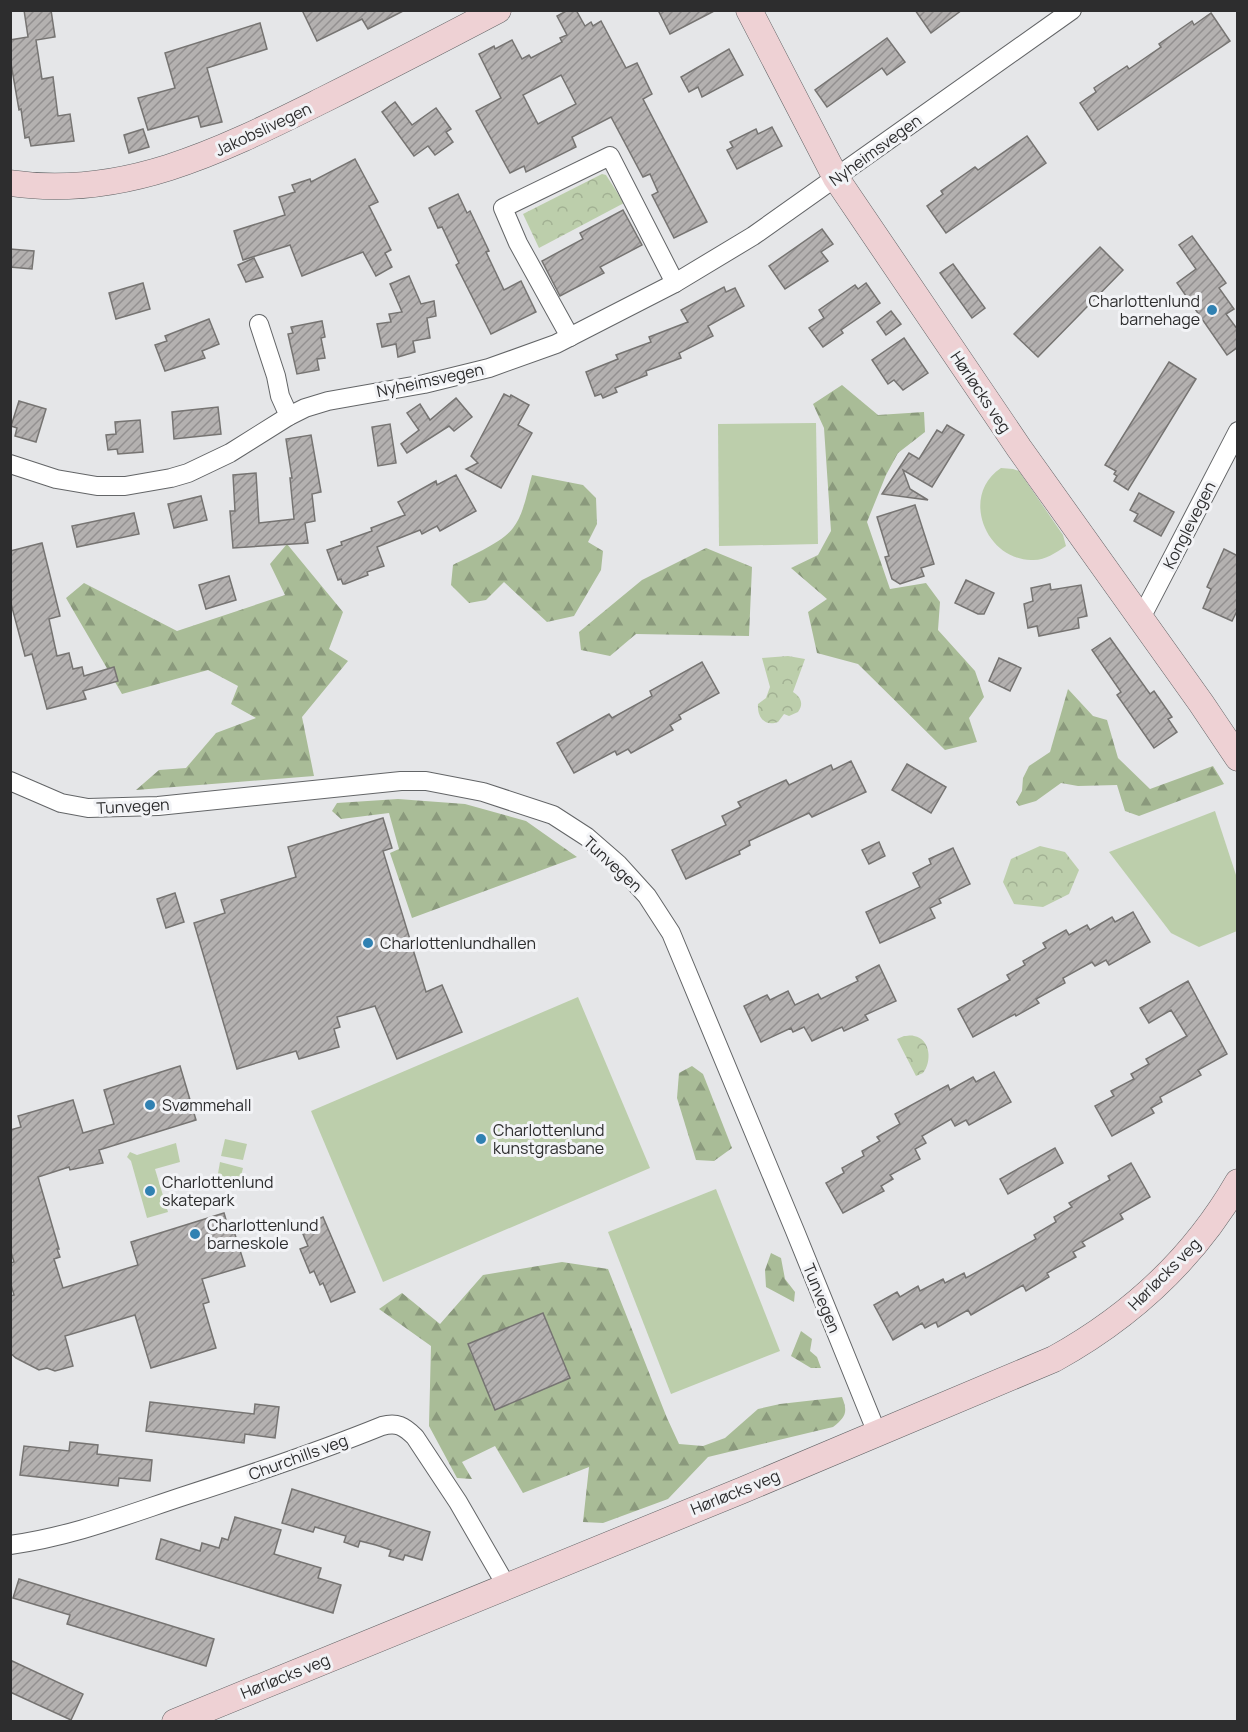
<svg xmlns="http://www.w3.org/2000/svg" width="1248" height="1732" font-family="Manrope,sans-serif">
	<defs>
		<pattern id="forest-firs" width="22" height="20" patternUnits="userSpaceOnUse" patternTransform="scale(1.5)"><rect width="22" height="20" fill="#a9bc97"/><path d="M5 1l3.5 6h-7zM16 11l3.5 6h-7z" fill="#8a997c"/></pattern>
		<pattern id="park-crowns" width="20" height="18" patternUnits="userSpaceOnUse" patternTransform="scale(1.5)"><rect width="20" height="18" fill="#bcceab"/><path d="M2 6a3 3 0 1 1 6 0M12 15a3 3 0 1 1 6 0" fill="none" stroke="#a2b193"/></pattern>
		<pattern id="building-hatch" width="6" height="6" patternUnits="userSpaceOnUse" patternTransform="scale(1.5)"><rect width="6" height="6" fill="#b4b1b0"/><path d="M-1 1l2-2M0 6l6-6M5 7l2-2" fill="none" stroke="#939090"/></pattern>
	</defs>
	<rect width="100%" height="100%" fill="#e5e6e8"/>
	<g fill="#bcceab">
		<polygon points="816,423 818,544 719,546 718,424"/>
		<path d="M1001,468L1013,469L1019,471L1063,535L1066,546C1055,553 1045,561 1031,560C985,559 960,495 1001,468Z"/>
		<polygon points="1215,811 1237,878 1237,931 1199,947 1171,933 1109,852"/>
		<polygon points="578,997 650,1168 383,1282 311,1111"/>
		<polygon points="225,1139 247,1144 243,1160 221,1156"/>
		<polygon points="176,1143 180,1162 155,1169 168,1212 147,1218 131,1161 127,1157 130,1152 137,1155"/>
		<polygon points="220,1162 243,1168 239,1184 217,1179"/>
		<polygon points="716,1189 780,1351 671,1394 608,1232"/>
	</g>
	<g fill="url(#forest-firs)">
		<polygon points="842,385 878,415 924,412 925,432 898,453 886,475 867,522 890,589 926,583 940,602 938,630 975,671 984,697 969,718 977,742 945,750 858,664 817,653 808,612 827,599 791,568 818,555 831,531 824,428 813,404"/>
		<path d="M532,475L583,485L596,498L597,524L588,542L603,551L601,570L574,616L547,622L504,582L486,600L469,603L451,585L453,565C470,556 502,543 513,528C524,514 527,492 532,475Z"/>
		<polygon points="287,544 343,612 329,649 348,661 302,717 314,776 136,790 159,770 186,768 216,733 256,718 231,704 238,686 208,670 122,694 66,598 84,583 177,631 285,595 270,564"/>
		<polygon points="706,548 752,567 749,636 636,634 610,656 581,650 579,632 642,580"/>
		<polygon points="1068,689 1093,716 1107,720 1118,758 1150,789 1213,766 1224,784 1139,816 1125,811 1117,785 1078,786 1061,783 1036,801 1019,806 1016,802 1022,791 1023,778 1029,766 1050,752"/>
		<polygon points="398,799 465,804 526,821 577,857 412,918 390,853 399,849 389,813 341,819 332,811 337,803"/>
		<polygon points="692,1066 703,1074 732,1148 714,1161 696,1160 677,1098 679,1073"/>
		<polygon points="771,1253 781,1258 785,1279 795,1292 794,1302 766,1287 765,1270"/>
		<path d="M562,1262L608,1269L667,1418L679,1444L703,1446L725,1438L758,1409L780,1404L842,1397C848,1412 846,1417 833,1427L708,1457L668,1499L603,1523L583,1522L589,1467L523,1493L495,1446L462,1462L472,1479L457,1478L429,1426L431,1346L379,1309L402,1293L440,1324L483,1275Z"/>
		<polygon points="801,1331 812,1339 810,1351 817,1357 821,1368 811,1368 791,1356"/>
	</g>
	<g fill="url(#park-crowns)">
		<polygon points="602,174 606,175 624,203 539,248 523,214"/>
		<path d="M788,656L805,659L793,692C801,697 804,704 798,712L789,716L784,714L778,722C765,727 757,717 758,704L766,698L770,687L762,658Z"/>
		<polygon points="1040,846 1065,852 1079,870 1069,894 1043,907 1014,904 1003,882 1011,859"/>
		<path d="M904,1036C908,1036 911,1035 914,1036C931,1039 932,1062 923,1073L916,1076L897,1039Z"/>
	</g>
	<g fill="url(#building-hatch)" stroke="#767472" stroke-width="1.5" fill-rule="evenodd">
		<polygon points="24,10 51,10 55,37 36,40 42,79 53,77 58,116 70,114 74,141 31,146 29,137 25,138 21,109 19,110 10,58 10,40 28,37"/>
		<polygon points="302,10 405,10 368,29 362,19 317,41"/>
		<path d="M568,10H576L585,26L591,22L593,26L601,21L626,68L637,63L652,94L643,99L707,222L674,238L652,195L658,192L650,174L643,177L611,117L572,137L576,147L526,172L524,166L510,173L476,111L501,98L479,54L494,46L495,49L512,40L522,59L529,55L531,58L562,42L560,38L567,35L557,16ZM561,75L576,104L538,124L523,95Z"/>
		<polygon points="658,10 716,10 670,34"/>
		<polygon points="915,10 962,10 931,33"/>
		<polygon points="1211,13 1230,41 1098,130 1080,103 1096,92 1094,88 1127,66 1129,69 1161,47 1159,44 1176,32 1192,21 1194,25"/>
		<polygon points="260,23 267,49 207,68 222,122 201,127 198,116 148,130 138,98 175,88 165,53"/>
		<polygon points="887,38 905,62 887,75 882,68 827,107 815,90"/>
		<polygon points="729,49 743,75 702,97 698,87 689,92 681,77"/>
		<polygon points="395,102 412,125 436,108 451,129 446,132 453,142 435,155 428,146 414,156 382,112"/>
		<polygon points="772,127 782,146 737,169 727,150 733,147 730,142 756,129 758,134"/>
		<polygon points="143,129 149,147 129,153 124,135"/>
		<polygon points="1027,136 1046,163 946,233 927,206 943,194 941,191 975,167 978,170"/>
		<polygon points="355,159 378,202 369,206 391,250 385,253 392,267 376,276 363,252 302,276 290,245 243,260 234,231 285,215 279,197 295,192 292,185 310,179 311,182"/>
		<polygon points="458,194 467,213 470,211 489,251 486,252 504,290 521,281 536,312 491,334 456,265 459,263 442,227 438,228 429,208"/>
		<polygon points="623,210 642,245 600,267 604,273 560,296 542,261 583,239 580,233"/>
		<polygon points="822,229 833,244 821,252 828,261 785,289 769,266"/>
		<polygon points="1192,236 1226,283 1219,288 1234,309 1226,314 1238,330 1238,347 1227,355 1177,283 1196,269 1179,245"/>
		<polygon points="1100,247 1123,270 1038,357 1014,334"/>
		<polygon points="10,249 34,251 32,269 10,267"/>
		<polygon points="254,258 263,277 246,282 238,265"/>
		<polygon points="953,264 985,308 972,318 940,273"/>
		<polygon points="409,276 421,304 434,301 436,316 427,318 430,338 413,341 415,352 398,357 396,344 382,347 377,324 391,322 389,314 402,312 390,284"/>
		<polygon points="143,283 150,309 116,319 109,293"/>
		<polygon points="866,283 880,303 841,330 843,333 823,347 809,328 824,318 819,310 855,285 858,289"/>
		<polygon points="724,287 726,292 735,288 744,306 708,326 713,336 679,353 681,358 646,371 647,375 615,388 617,392 603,398 601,394 595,396 586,372 618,359 616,355 651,342 649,337 688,322 681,310"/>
		<polygon points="891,311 901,324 886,335 877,322"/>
		<polygon points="209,319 219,344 202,351 205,358 165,371 155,345 167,341 165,336"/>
		<polygon points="322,321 325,337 321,338 325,358 317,359 319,370 297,374 288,334 293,333 291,327"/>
		<polygon points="904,338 928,373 903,390 894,380 888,384 872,360"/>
		<polygon points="1169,362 1196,379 1128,490 1114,481 1117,476 1114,474 1116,471 1105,465"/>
		<polygon points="504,394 510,397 511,395 529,405 518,425 532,433 501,488 466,469 478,463 471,456"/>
		<polygon points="456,398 472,417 454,431 449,426 407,453 401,444 419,430 407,413 420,404 430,420"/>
		<polygon points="19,401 46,409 36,442 15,436 17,428 11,426"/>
		<polygon points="218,407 221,434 174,439 172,412"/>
		<polygon points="140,420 143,452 118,454 117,449 108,450 106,435 116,434 115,422"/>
		<polygon points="390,424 396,463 378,466 372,427"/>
		<polygon points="947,425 964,435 932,487 903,470 910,489 928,500 882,494 909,453 919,459 937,430 942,433"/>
		<polygon points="311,435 321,492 312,494 315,521 305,523 308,543 233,548 230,511 235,511 233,475 256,473 259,523 294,519 290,478 292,478 286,439"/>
		<polygon points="456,475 476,511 440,531 437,526 422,534 420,530 377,547 384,566 367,572 368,575 345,584 343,584 341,579 338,580 327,550 342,545 341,542 372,531 371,528 405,515 398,502 436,481 437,485"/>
		<polygon points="1139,493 1174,512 1161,536 1134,521 1138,514 1130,510"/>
		<polygon points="201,496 207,520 174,528 168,504"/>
		<polygon points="915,505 934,564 921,568 924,576 900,584 892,579 885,557 889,556 877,517"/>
		<polygon points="134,513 139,534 77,547 72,526"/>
		<polygon points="42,543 60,616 49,619 57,656 69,653 73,669 82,667 84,676 114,667 118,681 83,691 86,699 47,709 32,654 25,656 10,600 10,551"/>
		<polygon points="1224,549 1238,556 1238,609 1232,621 1203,608 1211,589 1207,587"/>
		<polygon points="229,576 236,600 206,609 199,585"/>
		<polygon points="966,580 994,593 984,614 978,614 955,603"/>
		<polygon points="1050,584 1051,590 1081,585 1087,616 1078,618 1079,628 1039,636 1037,626 1028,628 1024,604 1033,601 1031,588"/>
		<polygon points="1110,638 1150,694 1154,691 1172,717 1168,719 1177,732 1154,748 1117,695 1121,692 1092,650"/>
		<polygon points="999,658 1021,668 1010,691 989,681"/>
		<polygon points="702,662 719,693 679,715 681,719 670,725 673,730 631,753 628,749 617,755 615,751 574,773 557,743 609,714 612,718 652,696 650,691"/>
		<polygon points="851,761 866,792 812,817 809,813 749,841 750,845 739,851 740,854 686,879 672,850 726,825 722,816 741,807 738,802 786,780 789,785 831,765 833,770"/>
		<polygon points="907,764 946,787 931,813 892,790"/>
		<polygon points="383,818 392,848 383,851 426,992 442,985 462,1032 397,1059 375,1006 337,1017 340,1027 334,1029 339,1047 299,1059 296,1051 237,1069 194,923 225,913 221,900 296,877 288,847"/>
		<polygon points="879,842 885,856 869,864 862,850"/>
		<polygon points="953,848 970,884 939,899 941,903 930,908 935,918 880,943 866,912 920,887 913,873 931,864 929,859"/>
		<polygon points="175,893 184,922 166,928 157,899"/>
		<polygon points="1133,912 1150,942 1109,965 1106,960 1095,966 1092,962 1063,978 1065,983 1036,999 1039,1003 1016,1016 1015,1014 973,1037 958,1009 1010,980 1007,975 1025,965 1023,961 1046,948 1043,943 1066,930 1069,935 1087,925 1090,930 1112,917 1115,922"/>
		<polygon points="879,965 896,1001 865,1015 868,1020 844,1031 842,1027 812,1041 804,1027 793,1032 791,1028 761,1042 744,1006 767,995 770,1000 788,991 795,1005 818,994 821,999 858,981 856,977"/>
		<polygon points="1188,981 1227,1054 1198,1070 1201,1075 1160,1097 1162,1102 1151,1108 1154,1113 1112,1136 1095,1106 1114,1096 1111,1091 1134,1079 1131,1074 1149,1064 1146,1059 1187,1036 1171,1010 1149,1023 1140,1008"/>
		<polygon points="180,1066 196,1120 99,1150 103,1163 70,1170 69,1167 38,1177 59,1249 57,1249 60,1257 54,1259 63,1288 138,1265 131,1242 224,1213 229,1230 233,1228 245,1266 202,1279 209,1302 203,1304 216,1348 151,1368 135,1315 65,1336 73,1366 55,1371 47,1368 39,1370 16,1358 10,1353 10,1296 14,1295 10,1282 10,1263 14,1262 10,1249 10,1130 21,1127 18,1116 73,1100 83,1133 114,1124 104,1090"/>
		<polygon points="994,1072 1011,1102 969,1125 966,1120 955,1126 951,1119 922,1136 926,1143 915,1149 920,1159 890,1175 893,1179 881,1186 884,1191 843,1213 826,1183 844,1173 842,1168 864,1156 862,1151 880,1141 877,1137 900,1124 895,1114 948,1085 950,1090 973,1077 976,1082"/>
		<polygon points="1055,1148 1063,1163 1008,1194 1000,1179"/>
		<polygon points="1131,1163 1150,1197 1120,1214 1123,1219 1082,1242 1085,1246 1073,1252 1076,1257 1047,1273 1049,1277 1026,1291 1023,1285 971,1315 968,1310 938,1327 936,1322 925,1328 922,1323 893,1340 874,1305 897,1292 900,1297 918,1286 920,1291 943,1279 945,1283 964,1273 966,1278 995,1262 1036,1239 1034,1235 1056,1222 1054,1217 1072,1207 1069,1203 1110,1180 1108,1176"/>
		<polygon points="323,1217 355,1292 331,1302 323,1283 320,1285 314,1271 310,1273 300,1249 308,1246 300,1227"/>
		<polygon points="543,1313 570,1378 495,1410 468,1344"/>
		<polygon points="150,1402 254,1414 255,1404 279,1407 275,1438 245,1434 244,1443 146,1431"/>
		<polygon points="70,1442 98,1445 97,1454 152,1460 150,1481 119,1478 118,1486 20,1475 24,1446 69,1451"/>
		<polygon points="292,1489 430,1532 422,1560 405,1555 403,1560 389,1556 391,1550 376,1545 360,1541 358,1547 344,1542 346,1536 315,1527 313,1532 282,1523"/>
		<polygon points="235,1517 281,1530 274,1554 321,1568 318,1578 341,1585 333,1613 156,1559 161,1539 200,1551 202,1543 219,1548 222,1538 228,1540"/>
		<polygon points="19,1579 214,1639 206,1666 67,1624 70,1615 13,1598"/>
		<polygon points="10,1660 83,1694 71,1720 10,1692"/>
	</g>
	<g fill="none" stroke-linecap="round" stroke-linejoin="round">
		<defs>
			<g id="street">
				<polyline points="259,324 276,376 280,396 289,416"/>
				<polyline points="570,337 518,243 503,208 610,156 675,283"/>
				<polyline points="10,464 56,479 97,486 125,486 171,478 188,473 230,453 289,416 305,408 328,401 424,384 489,368 556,344 675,283 753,236 1072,10"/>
				<polyline points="1141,618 1238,431"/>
				<polyline points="10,781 61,803 88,808 158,806 401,781 426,781 483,792 553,815 587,837 618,864 647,896 671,933 795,1231 877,1433"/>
				<path d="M10,1545C74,1536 126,1515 187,1495C252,1474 318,1452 382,1426C397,1422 404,1426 415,1437L458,1502L506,1585"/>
			</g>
			<g id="secondary">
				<polyline points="749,10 836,178 1019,448 1201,703 1238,758"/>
				<path d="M10,183C125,200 224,149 323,100C381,71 439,41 498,10"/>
				<path d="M175,1722L743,1490L1054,1359C1130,1317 1194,1258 1238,1182"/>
			</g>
		</defs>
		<use href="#street" stroke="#636567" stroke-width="20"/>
		<use href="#secondary" stroke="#636567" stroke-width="27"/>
		<use href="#street" stroke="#fff" stroke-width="18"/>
		<use href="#secondary" stroke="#eed1d4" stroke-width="26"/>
	</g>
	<g fill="#3081b2" stroke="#f2f3f6" stroke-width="2">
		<circle cx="1212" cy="310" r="6"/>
		<circle cx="368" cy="943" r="6"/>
		<circle cx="150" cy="1105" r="6"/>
		<circle cx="481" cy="1139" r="6"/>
		<circle cx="150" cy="1191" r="6"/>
		<circle cx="195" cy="1234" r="6"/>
	</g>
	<g text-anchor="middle" stroke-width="6" stroke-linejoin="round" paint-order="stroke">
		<g font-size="16" fill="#2d2d2e" stroke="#f2f3f6">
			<text transform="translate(263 129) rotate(-25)" y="6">Jakobslivegen</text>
			<text transform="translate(875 150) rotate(-36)" y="6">Nyheimsvegen</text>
			<text transform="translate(430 380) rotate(-12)" y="6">Nyheimsvegen</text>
			<text transform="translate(981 392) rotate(56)" y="6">Hørløcks veg</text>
			<text transform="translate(1189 525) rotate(-63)" y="6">Konglevegen</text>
			<text transform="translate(133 806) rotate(-3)" y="6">Tunvegen</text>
			<text transform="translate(613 864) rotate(43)" y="6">Tunvegen</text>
			<text transform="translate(1164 1274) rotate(-45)" y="6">Hørløcks veg</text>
			<text transform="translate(822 1298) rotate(68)" y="6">Tunvegen</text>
			<text transform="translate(298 1457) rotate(-20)" y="6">Churchills veg</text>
			<text transform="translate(735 1492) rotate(-22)" y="6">Hørløcks veg</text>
			<text transform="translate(285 1676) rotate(-22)" y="6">Hørløcks veg</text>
		</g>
		<g font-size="16" fill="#2d2d2e" stroke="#f2f3f6" text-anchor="start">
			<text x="1200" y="307" text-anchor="end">Charlottenlund<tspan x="1200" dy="18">barnehage</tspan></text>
			<text x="380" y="949">Charlottenlundhallen</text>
			<text x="162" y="1111">Svømmehall</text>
			<text x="493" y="1136">Charlottenlund<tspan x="493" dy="18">kunstgrasbane</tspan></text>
			<text x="162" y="1188">Charlottenlund<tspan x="162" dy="18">skatepark</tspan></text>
			<text x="207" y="1231">Charlottenlund<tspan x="207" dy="18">barneskole</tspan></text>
		</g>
	</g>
	<rect width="1248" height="1732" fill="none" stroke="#2d2d2e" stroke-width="24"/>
</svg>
